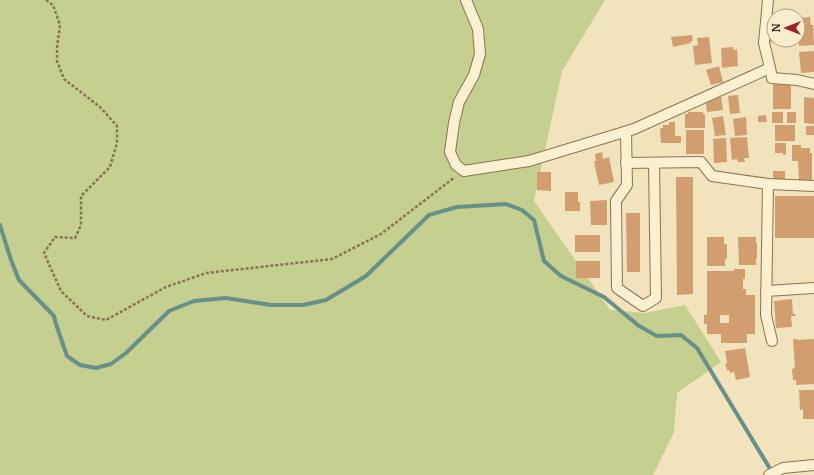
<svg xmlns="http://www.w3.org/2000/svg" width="814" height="475" font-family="Merriweather,serif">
	<rect width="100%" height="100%" fill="#f1e3bc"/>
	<polygon fill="#c5cf90" points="0,0 605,0 562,71 534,201 610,310 646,313 685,305 721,362 677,393 674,432 653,475 0,475"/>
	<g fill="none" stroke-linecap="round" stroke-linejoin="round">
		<polyline stroke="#689088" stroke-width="4" points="0,225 11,260 19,280 54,316 56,324 67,356 80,365 96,368 111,364 126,353 169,311 194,301 226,298 271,305 303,305 326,300 366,276 429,215 457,207 506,204 522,210 534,220 544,261 561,276 604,297 639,326 657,336 681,335 697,348 772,472"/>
	</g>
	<g fill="#d29d6f" fill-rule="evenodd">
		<polygon points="810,17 811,25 813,25 814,45 799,46 798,18"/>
		<polygon points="772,20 774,20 774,40 793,40 794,42 770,42 770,31 772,31"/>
		<polygon points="692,35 693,41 691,41 691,43 673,47 671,37"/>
		<polygon points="709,37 712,63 695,65 693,46 698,45 697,38"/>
		<polygon points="733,47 734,50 737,49 738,66 722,68 721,48"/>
		<polygon points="814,51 814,72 801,73 799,52"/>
		<polygon points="719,66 723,82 711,85 706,70"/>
		<rect x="773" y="84" width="18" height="25"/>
		<polygon points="738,95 740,113 730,114 728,96"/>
		<polygon points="721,96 723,110 707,112 705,98"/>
		<polygon points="804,97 814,98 814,124 804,123"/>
		<polygon points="688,112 703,112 703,114 705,114 705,128 685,128 685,114 688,114"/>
		<rect x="772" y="112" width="11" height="11"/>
		<rect x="787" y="112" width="9" height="11"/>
		<polygon points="766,115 767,122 758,122 758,116"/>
		<polygon points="723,116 726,135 715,136 712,118"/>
		<polygon points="746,117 747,135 735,136 733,119"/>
		<polygon points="669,122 675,122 675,136 681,136 681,143 661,143 660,128 663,128 663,125 669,125"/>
		<rect x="775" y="125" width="20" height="16"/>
		<rect x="806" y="126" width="8" height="9"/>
		<rect x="686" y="130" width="18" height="24"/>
		<polygon points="747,137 749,158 744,158 745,162 738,162 737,159 732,160 730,138"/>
		<polygon points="726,138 727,162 714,163 713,139"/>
		<polygon points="775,143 786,143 786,155 783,155 783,153 775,153"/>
		<polygon points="792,145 801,145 801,148 810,148 810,153 812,153 812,180 799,180 798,161 792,161"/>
		<polygon points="602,152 603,159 609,157 614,182 599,185 594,161 596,161 595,154"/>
		<rect x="773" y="171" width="12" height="8"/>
		<polygon points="537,172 551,172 551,191 537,190"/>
		<polygon points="676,177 693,177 693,294 677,295"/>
		<polygon points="565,192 578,192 578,202 580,202 580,211 565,211"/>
		<rect x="775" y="196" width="39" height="42"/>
		<polygon points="607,200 607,225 591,225 590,201"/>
		<polygon points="626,213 640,213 640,272 627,272"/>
		<rect x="575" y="235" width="25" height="17"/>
		<polygon points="707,237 724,237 724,244 727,244 727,259 725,259 725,266 707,266"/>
		<polygon points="738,237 756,237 756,243 757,243 757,258 756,258 756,265 739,265"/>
		<rect x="576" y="261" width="24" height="17"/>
		<path d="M734,269H745V279H743V289H746V295H755V334H747V343H721V334H707V324H704V315H707V271H734ZM720,315H729V323H720Z"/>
		<polygon points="792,299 793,314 795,314 796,316 791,316 792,327 776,328 774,301"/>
		<polygon points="793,339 797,339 797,340 814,339 814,384 796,385 796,380 793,380 792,369 795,368"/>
		<polygon points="745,348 750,377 736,380 734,372 730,373 729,370 727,370 725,364 727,363 725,351"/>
		<polygon points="799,390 814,390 814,419 803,419 803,409 800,410"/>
	</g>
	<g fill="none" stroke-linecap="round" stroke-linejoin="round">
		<defs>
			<g id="minor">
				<polyline points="466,0 478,29 480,54 474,75 459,102 454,123 450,152 456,165 464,171 529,161 634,129 770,68 772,78 797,80 814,84"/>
				<polyline points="768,0 764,43 770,68"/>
				<polyline points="626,132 627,185 616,201 617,288 643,306 656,298 654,163"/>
				<polyline points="626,163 701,162 712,176 768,184 814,186"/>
				<polyline points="768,184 766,315 772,341"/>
				<polyline points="766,291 814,288"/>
				<polyline points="769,475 783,468 814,465"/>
			</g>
		</defs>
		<use href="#minor" stroke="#8a7355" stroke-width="12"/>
		<polyline stroke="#8a7355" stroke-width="2.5" stroke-dasharray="3 2" stroke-linecap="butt" points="46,0 53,5 60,25 57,47 57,61 64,79 100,107 117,126 117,143 110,167 81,196 81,225 75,238 55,237 44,253 61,291 87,316 106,320 166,287 206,273 332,259 381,234 455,177"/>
		<use href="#minor" stroke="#fbf0d0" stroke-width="10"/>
	</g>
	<g transform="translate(786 28) rotate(270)"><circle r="19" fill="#f8edcd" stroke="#ab9f86"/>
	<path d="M0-3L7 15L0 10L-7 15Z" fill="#9d2520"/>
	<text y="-6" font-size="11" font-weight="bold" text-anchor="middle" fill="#382a1b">N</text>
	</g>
</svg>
